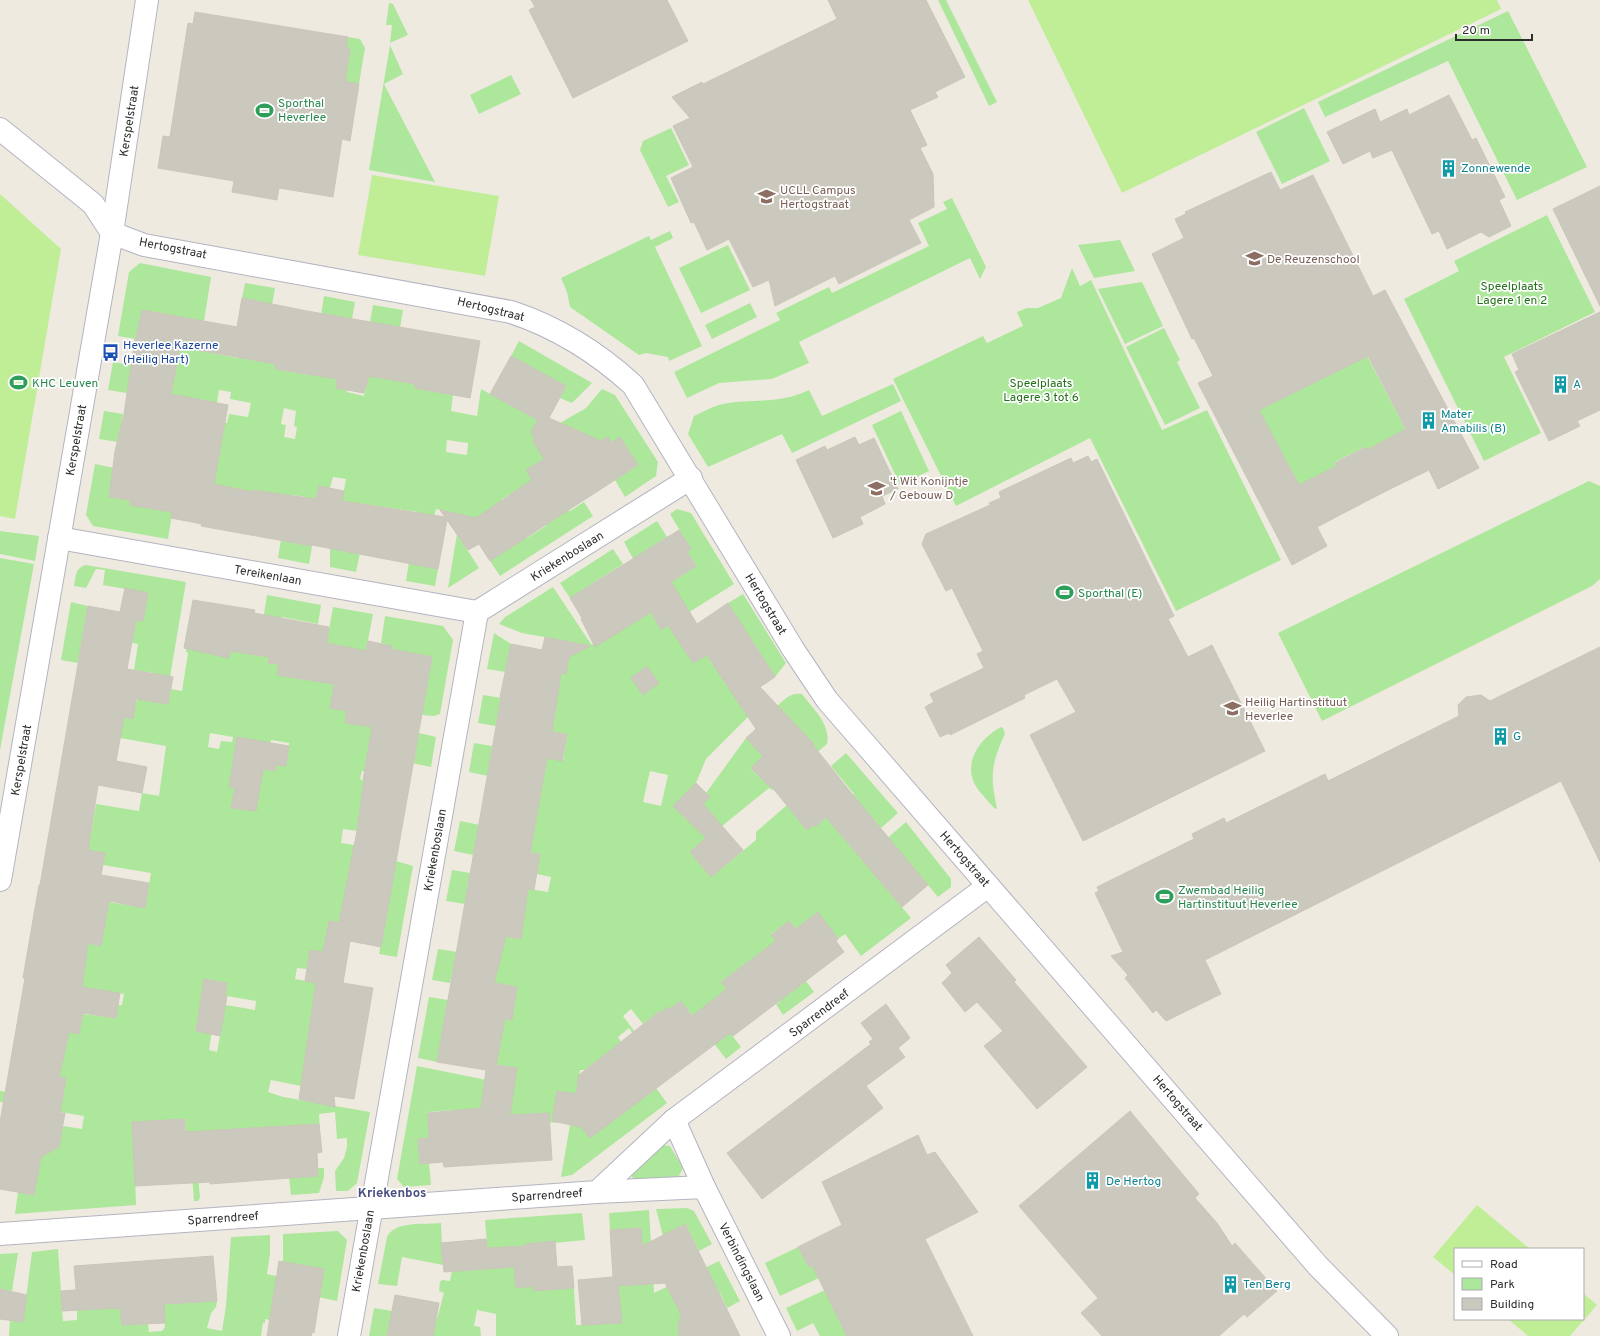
<svg xmlns="http://www.w3.org/2000/svg" width="1600" height="1336" font-family="Overpass,sans-serif">
	<rect width="100%" height="100%" fill="#efeae0"/>
	<g fill="#ade79b" fill-rule="evenodd">
		<polygon points="938,0 946,0 997,102 989,106"/>
		<polygon points="389,3 393,4 408,35 390,43 392,25 386,25"/>
		<polygon points="1508,11 1587,167 1517,200 1448,61 1325,117 1318,102"/>
		<polygon points="348,37 360,39 365,48 359,84 345,81 350,49 346,48"/>
		<polygon points="390,45 403,74 384,84 435,182 369,170"/>
		<polygon points="511,75 521,94 479,114 470,95"/>
		<polygon points="1304,108 1330,161 1282,184 1256,132"/>
		<polygon points="671,128 689,165 666,176 679,202 668,207 640,150 643,141"/>
		<polygon points="952,198 986,267 980,279 970,258 799,342 809,363 772,379 719,383 687,398 674,372 780,320 776,313 829,287 832,293 929,246 918,223 947,209 943,202"/>
		<polygon points="1547,215 1595,312 1504,357 1541,433 1484,461 1404,299 1459,271 1454,261"/>
		<polygon points="670,231 673,238 655,247 702,346 669,361 668,357 646,353 639,355 570,307 567,292 561,278 649,236 651,240"/>
		<polygon points="1120,240 1135,271 1094,278 1078,245"/>
		<polygon points="728,245 750,290 701,313 679,268"/>
		<polygon points="140,263 211,277 204,321 142,310 136,339 118,336 129,272"/>
		<polygon points="1072,268 1080,286 1091,280 1162,430 1207,410 1281,560 1176,611 1090,438 956,506 893,379 983,336 987,343 1023,326 1017,312 1027,308 1038,308 1061,298"/>
		<polygon points="1142,282 1163,326 1125,344 1098,289"/>
		<polygon points="245,283 275,288 272,305 242,298"/>
		<polygon points="324,296 355,302 352,319 321,315"/>
		<polygon points="750,303 757,317 712,339 705,325"/>
		<polygon points="373,305 403,310 400,328 370,322"/>
		<polygon points="1164,328 1180,360 1177,362 1200,408 1165,425 1126,347"/>
		<polygon points="519,341 592,383 572,403 560,398 566,386 511,356"/>
		<path d="M241,343L278,351L275,369L310,375L339,368L336,388L347,390V392L364,396L369,376L415,384V388L453,395L451,411L477,416L481,389L538,420L531,432L544,459L526,470L534,482L522,487L501,500L504,505L490,529L481,515L458,529L453,513L436,509L433,521L413,538L418,512L369,505L367,514L341,507L346,479L333,477L330,488L319,486L316,502L305,500L306,497L293,495L288,498L252,490L249,508L227,490V487L211,483L175,496L168,539L93,526L86,515L95,464L114,468L109,497L130,500V505L195,399L171,394L173,384L169,345L238,358ZM219,390L231,392L230,399L251,403L248,417L229,414L227,423L214,421ZM284,408L296,411L294,426L297,427L295,439L284,437L286,425L281,424ZM447,440L468,443L467,455L446,452Z"/>
		<polygon points="1367,356 1406,430 1367,450 1365,447 1335,462 1337,466 1299,485 1259,410"/>
		<polygon points="113,362 132,365 127,393 108,390"/>
		<path d="M893,384L901,401L792,453L782,434L708,467L688,434L694,416C703,412 713,406 723,404C754,398 778,405 809,390L822,416Z"/>
		<polygon points="602,389 615,395 658,462 656,476 625,497 615,480 638,465 620,437 611,443 608,437 577,457 560,423 586,408"/>
		<polygon points="104,411 123,414 118,442 99,439"/>
		<polygon points="901,411 929,471 900,485 872,425"/>
		<polygon points="1589,481 1600,486 1600,579 1592,586 1322,721 1278,633"/>
		<polygon points="584,502 593,516 500,576 490,561 526,536 527,538 546,526 545,524 568,510 570,511"/>
		<path d="M677,509L691,513L734,584L672,623L677,638L693,663L707,655L713,665L718,662L748,717L706,759L696,783L673,806L687,820L710,797L706,793L746,738L764,756L751,769L770,787L814,744L777,706C785,699 791,692 802,694C813,709 831,724 827,744L772,790L769,788L690,852L711,877L756,840V832L787,805L807,830L813,825L815,826L854,794L831,766L846,753L898,813L881,828L868,813L842,836L862,860L906,822L951,879V887L938,897L906,859L880,881L911,918L861,956L845,934L838,939L818,912L796,929L789,921L771,934L814,992L783,1015L776,1004L780,1002L750,960L721,982L727,989L708,1004L741,1047L726,1059L681,1001L670,1009L668,1008L661,1013L660,1011L643,1024L631,1009L623,1016L635,1032L633,1034L629,1028L618,1037L621,1042L585,1070H580L576,1094L557,1091L560,1099L556,1123L549,1122L538,1113L457,1123L455,1110L428,1112L429,1138L418,1139L420,1164L429,1163L431,1185L404,1187L397,1179L417,1066L492,1081L517,1068L487,1063L499,1028L503,1029L505,1019H512L517,987L494,983L504,936L521,939L524,888L548,892L551,877L537,874L540,854L520,851L533,835L538,810L532,770L545,772L547,758L563,760L567,734L552,732L556,708L545,706L549,671L566,674L572,642L522,633L499,624L505,617L553,587L591,644L597,645L651,612L661,630L669,624L624,542L657,521L667,537L644,552L675,580L696,566L687,552L691,549L670,514ZM650,771L668,775L661,806L643,802Z"/>
		<polygon points="0,531 39,536 35,561 0,554"/>
		<polygon points="457,534 479,568 448,588"/>
		<polygon points="281,539 312,546 309,564 278,558"/>
		<polygon points="330,548 360,553 356,572 330,567"/>
		<polygon points="613,549 623,564 570,598 560,583"/>
		<polygon points="0,558 34,564 0,750"/>
		<polygon points="409,562 438,569 435,586 406,581"/>
		<path d="M86,565L186,582L168,689L154,673L134,670L138,644L132,643L136,620L143,621L148,593L103,585L105,570L96,569L86,588L74,586C76,576 75,568 86,565Z"/>
		<polygon points="743,594 786,663 775,677 728,603"/>
		<path d="M267,595L321,605L318,624L282,617L273,631L268,662L279,664L277,675L320,682L333,607L373,614L365,656L332,697L330,708L347,711L345,723L372,727L367,772L362,771L360,779L364,781L362,792L365,793L357,831L343,829L341,843L354,845L351,884H346L341,923L329,921L323,952L310,950L307,969L297,968L295,979L330,985L315,993L310,1023L312,1024L301,1086L271,1080L268,1092L283,1097L370,1112L357,1183L348,1191H336L335,1171L344,1158L347,1147V1138L337,1139L335,1112L319,1114L320,1135L197,1163L200,1198L198,1201H194L191,1160L186,1141L185,1119L133,1122L136,1205L15,1214L18,1192L34,1195L39,1167L30,1166L32,1156C53,1159 55,1141 63,1126L82,1129L84,1116L0,1102V1091L62,1101L66,1078L59,1077L61,1067H60L66,1032L79,1034L83,1014L116,1018L118,1005H122L124,994L82,987L75,941L101,946L109,902L145,908L151,873L103,865L105,853L88,850L96,804L139,811L142,793L159,796L166,746L120,738L109,714L133,719L135,703L138,699L168,704L171,689L182,691L188,653L186,652L187,645L229,658L231,651L261,633ZM210,733L233,737L232,742L221,741L219,749L208,747ZM271,740L289,743L286,766L276,765L275,771L268,770L269,764L267,763ZM204,979L227,983L225,990L203,986ZM227,996L256,1001L255,1010L226,1005ZM212,1030L221,1031L217,1052L209,1050Z"/>
		<polygon points="71,602 88,606 78,663 61,660"/>
		<polygon points="385,616 443,626 453,640 440,714 434,716 422,715 432,657 391,649 392,646 381,643"/>
		<polygon points="494,633 511,644 506,672 487,669"/>
		<polygon points="483,695 501,698 496,726 478,723"/>
		<path d="M1001,727L1003,728L1005,734C991,764 990,776 997,808L995,809C989,802 982,795 977,788C961,764 980,738 1001,727Z"/>
		<polygon points="419,733 436,737 431,767 412,763"/>
		<polygon points="474,743 492,746 488,776 469,772"/>
		<polygon points="460,821 480,825 473,855 454,851"/>
		<polygon points="396,861 413,866 397,957 379,954"/>
		<polygon points="452,870 470,873 465,904 446,901"/>
		<polygon points="438,949 457,952 450,983 432,980"/>
		<polygon points="429,997 448,1000 437,1062 418,1058"/>
		<polygon points="656,1088 667,1103 572,1175 561,1177 570,1125 581,1127"/>
		<path d="M663,1145L670,1146L683,1168L678,1178L635,1180L632,1177C633,1162 652,1153 663,1145Z"/>
		<polygon points="318,1168 324,1168 324,1177 319,1193 291,1195 289,1177 318,1176"/>
		<polygon points="687,1208 694,1211 712,1244 699,1251 685,1224 663,1236 656,1209"/>
		<path d="M649,1210L654,1293L719,1261L740,1301L727,1308L720,1293L680,1312C682,1319 676,1326 680,1336H496V1314L477,1310L474,1326L480,1327L481,1336H433L435,1319H437L444,1293L439,1291L440,1282L442,1280L450,1281L452,1270L459,1271L489,1269L485,1220L582,1213L585,1240L513,1247L516,1288L533,1286L534,1291L574,1288L576,1325L606,1324L615,1286L643,1284L641,1228L610,1230L609,1213Z"/>
		<path d="M441,1223L443,1265L402,1257L397,1286L378,1284L387,1237C396,1220 423,1225 441,1223Z"/>
		<polygon points="338,1231 347,1240 337,1301 318,1297 324,1269 283,1262 283,1234"/>
		<polygon points="270,1235 270,1253 267,1274 280,1277 270,1320 265,1319 265,1323 263,1323 261,1336 9,1336 10,1320 23,1321 32,1252 58,1249 63,1321 77,1320 77,1310 120,1308 122,1325 148,1324 149,1332 162,1331 165,1327 163,1304 217,1301 216,1307 211,1313 207,1328 222,1331 226,1306 231,1237"/>
		<polygon points="798,1247 808,1266 813,1265 819,1278 780,1296 765,1263"/>
		<polygon points="18,1253 12,1291 0,1289 0,1254"/>
		<polygon points="825,1290 847,1336 820,1336 813,1323 797,1331 786,1308"/>
		<polygon points="374,1308 392,1311 387,1336 369,1336"/>
	</g>
	<g fill="#c0ee97">
		<polygon points="1028,0 1497,0 1501,9 1122,193"/>
		<polygon points="372,175 499,196 485,276 358,255"/>
		<polygon points="0,194 61,249 15,519 0,516"/>
		<polygon points="1477,1205 1530,1249 1455,1249 1455,1275 1433,1257"/>
		<polygon points="1583,1293 1597,1305 1570,1336 1528,1336 1508,1319 1583,1319"/>
	</g>
	<g fill="#cbc8be" stroke="#cbc6b9" fill-rule="evenodd">
		<polygon points="531,0 667,0 688,41 573,98 529,10 535,7"/>
		<polygon points="828,0 926,0 965,77 935,92 938,97 910,110 927,145 920,148 933,174 934,207 909,220 921,243 839,284 835,276 775,306 769,280 753,287 729,239 707,250 694,222 691,223 671,178 693,167 673,126 690,118 672,97 702,82 703,84 837,19"/>
		<polygon points="195,12 348,37 346,48 350,49 345,81 359,84 350,141 342,139 333,197 279,188 277,200 232,192 234,181 158,168 163,136 170,137 188,23 193,24"/>
		<polygon points="1449,95 1472,140 1476,138 1505,197 1499,200 1511,226 1489,237 1481,232 1447,249 1439,231 1432,234 1392,150 1373,158 1370,151 1343,164 1327,132 1375,109 1380,122 1407,109 1409,115"/>
		<path d="M1271,172L1280,190L1313,175L1373,296L1385,290L1479,468L1438,489L1429,470L1386,491L1317,527L1327,546L1292,565L1198,383L1213,376L1194,338L1192,339L1152,254L1184,238L1175,219L1186,214L1185,212ZM1368,356L1406,429L1367,450L1366,447L1335,463L1337,466L1299,485L1259,410Z"/>
		<polygon points="1600,186 1600,306 1553,209"/>
		<polygon points="242,298 307,311 480,341 470,398 415,388 415,384 369,376 364,393 336,388 337,379 275,369 276,364 180,347 171,394 228,405 214,484 252,492 252,490 316,499 319,486 344,491 342,501 445,517 440,510 476,518 532,480 526,470 544,459 533,441 535,440 531,432 538,420 490,394 511,356 566,386 549,418 601,441 608,437 611,443 620,437 638,465 490,561 479,544 468,550 447,520 438,569 312,545 312,546 201,526 202,524 171,518 172,512 130,505 130,500 109,497 115,451 124,414 135,339 136,339 142,310 237,327"/>
		<polygon points="1600,312 1600,410 1577,421 1580,426 1549,441 1515,372 1519,370 1512,354"/>
		<polygon points="855,437 859,445 874,438 898,489 882,496 885,504 860,517 863,524 833,538 796,460 825,446 827,450"/>
		<polygon points="1088,456 1091,462 1097,459 1174,616 1168,619 1188,657 1212,645 1265,751 1083,841 1030,735 1076,712 1057,679 1024,695 1025,698 950,735 949,733 940,737 925,707 934,702 930,694 984,668 977,654 983,651 952,588 946,591 922,544 926,534 990,505 989,503 1001,498 999,492 1071,458 1073,463"/>
		<polygon points="679,530 691,549 687,552 696,566 671,582 697,624 728,603 775,677 760,687 814,744 813,745 853,795 928,885 902,907 826,817 815,827 813,825 807,830 771,786 770,787 751,768 763,756 746,738 756,729 707,655 693,663 668,625 661,630 651,612 595,647 581,619 582,618 570,598"/>
		<polygon points="125,588 148,593 143,621 136,620 127,669 173,677 168,704 136,699 133,719 124,717 116,761 147,767 142,793 98,785 88,850 105,853 101,875 149,883 145,908 109,901 101,946 88,943 82,987 120,993 116,1018 83,1013 79,1034 69,1032 59,1077 66,1078 60,1113 65,1113 59,1147 41,1157 34,1195 0,1189 0,1122 25,978 23,978 39,885 40,885 88,606 120,612"/>
		<polygon points="193,600 255,610 254,613 329,627 327,643 366,651 368,641 392,646 391,649 432,657 381,947 350,941 343,983 373,988 354,1099 334,1096 335,1107 299,1099 316,983 305,981 310,950 323,952 329,921 339,923 357,831 364,781 363,780 372,727 345,723 347,711 330,708 334,684 277,675 279,664 268,663 269,657 231,651 229,658 184,648"/>
		<polygon points="545,637 590,646 569,657 566,674 561,673 552,732 567,734 562,761 547,758 530,853 540,854 534,890 528,889 521,939 506,936 494,983 517,987 512,1020 505,1019 496,1065 517,1068 510,1115 549,1113 552,1160 444,1167 443,1162 420,1164 418,1139 429,1138 428,1113 481,1108 486,1070 437,1062 501,698 500,697 511,644 542,650"/>
		<polygon points="1600,647 1600,862 1561,781 1205,960 1221,994 1166,1021 1156,1010 1153,1013 1125,978 1128,975 1111,956 1123,952 1095,893 1099,891 1097,887 1194,839 1192,834 1224,818 1226,823 1325,774 1328,781 1459,716 1458,705 1466,697 1481,695 1490,701"/>
		<polygon points="647,666 659,683 643,695 631,678"/>
		<polygon points="237,737 289,746 286,766 276,765 275,771 263,769 256,811 231,808 235,788 229,787"/>
		<polygon points="696,783 710,797 703,804 743,850 711,877 690,852 706,838 673,806"/>
		<polygon points="818,912 838,939 836,941 844,952 733,1036 730,1033 590,1138 581,1127 552,1121 557,1091 576,1094 579,1075 660,1011 661,1013 668,1007 670,1009 681,1001 692,1016 727,989 721,982 776,941 771,935 789,921 796,929"/>
		<polygon points="979,937 1016,980 1014,982 1087,1067 1037,1109 984,1046 1003,1031 977,1002 965,1012 942,983 952,973 946,965"/>
		<polygon points="204,979 227,983 225,996 227,996 220,1036 196,1031"/>
		<polygon points="886,1004 910,1038 898,1048 905,1057 866,1086 883,1108 762,1199 727,1153 871,1044 869,1042 873,1039 861,1023"/>
		<polygon points="1130,1111 1199,1194 1195,1198 1217,1223 1232,1246 1235,1243 1277,1291 1247,1317 1244,1314 1219,1336 1102,1336 1081,1313 1098,1298 1019,1206"/>
		<polygon points="185,1119 185,1132 319,1124 322,1152 317,1153 318,1176 210,1184 210,1182 135,1186 132,1122"/>
		<polygon points="918,1135 927,1155 935,1152 978,1212 925,1239 973,1336 847,1336 812,1265 809,1267 798,1247 842,1225 822,1182"/>
		<polygon points="685,1224 740,1336 679,1336 678,1327 681,1314 665,1283 618,1286 622,1323 582,1325 578,1280 613,1277 610,1230 641,1228 642,1246"/>
		<polygon points="486,1239 487,1248 526,1246 526,1244 555,1241 557,1267 572,1266 574,1288 533,1291 533,1286 516,1288 514,1267 444,1272 441,1243"/>
		<polygon points="213,1256 217,1301 164,1304 165,1323 122,1325 120,1308 62,1311 61,1291 76,1290 74,1266"/>
		<polygon points="279,1261 324,1269 314,1333 312,1332 311,1336 267,1336"/>
		<polygon points="0,1289 27,1295 23,1322 0,1319"/>
		<polygon points="395,1295 439,1303 433,1336 387,1336"/>
	</g>
	<g fill="none" stroke-linecap="round" stroke-linejoin="round">
		<defs>
			<g id="minor">
				<path d="M0,129L93,204L112,233L144,245L511,312C556,327 598,353 633,385L793,649L827,700L1318,1266L1387,1336"/>
				<polyline points="59,538 477,612"/>
				<polyline points="0,880 112,233 147,0"/>
				<polyline points="674,1120 704,1187"/>
				<polyline points="597,1192 704,1187 779,1336"/>
				<polyline points="0,1234 597,1192 674,1120 988,886"/>
				<polyline points="349,1336 477,612 691,478"/>
			</g>
		</defs>
		<use href="#minor" stroke="#b3b4c1" stroke-width="24"/>
		<use href="#minor" stroke="#fff" stroke-width="22"/>
	</g>
	<defs>
		<symbol id="stadium-bare" viewBox="-9 -9 18 18"><path d="M0-5a6.5 5 0 1 0 0 10a6.5 5 0 1 0 0-10ZM-3.5-1.8h7v3.6h-7Z" fill="#2e9e5b" stroke="#fff" stroke-width="2.5" paint-order="stroke"/></symbol>
		<symbol id="building-bare" viewBox="-9 -9 18 18"><path d="M-4-6H4V6H1V3H-1V6H-4ZM-2.5-4.3h1.7v1.8h-1.7ZM.8-4.3h1.7v1.8H.8ZM-2.5-1h1.7V.8h-1.7ZM.8-1h1.7V.8H.8Z" fill="#0f9aa8" stroke="#fff" stroke-width="2.5" paint-order="stroke"/></symbol>
		<symbol id="university-bare" viewBox="-9 -9 18 18"><path d="M0-5L7-2L0 1L-7-2ZM-4 1L0 2.5L4 1V4Q0 6-4 4Z" fill="#8d6e63" stroke="#fff" stroke-width="2.5" paint-order="stroke"/></symbol>
		<symbol id="school-bare" viewBox="-9 -9 18 18"><path d="M0-5L7-2L0 1L-7-2ZM-4 1L0 2.5L4 1V4Q0 6-4 4Z" fill="#8d6e63" stroke="#fff" stroke-width="2.5" paint-order="stroke"/></symbol>
		<symbol id="bus-bare" viewBox="-9 -9 18 18"><path d="M-5-6H5V4H4V6H2V4H-2V6H-4V4H-5ZM-3.5-4V0h7V-4ZM-3.5 1.2v1.5H-2V1.2ZM2 1.2v1.5H3.5V1.2Z" fill="#1a4fb4" stroke="#fff" stroke-width="2.5" paint-order="stroke"/></symbol>
	</defs>
	<g fill-rule="evenodd">
		<use href="#stadium-bare" x="252" y="98" width="25" height="25"/>
		<use href="#building-bare" x="1436" y="156" width="25" height="25"/>
		<use href="#university-bare" x="754" y="184" width="25" height="25"/>
		<use href="#school-bare" x="1242" y="246" width="25" height="25"/>
		<use href="#bus-bare" x="98" y="340" width="25" height="25"/>
		<use href="#stadium-bare" x="6" y="370" width="25" height="25"/>
		<use href="#building-bare" x="1548" y="372" width="25" height="25"/>
		<use href="#building-bare" x="1416" y="408" width="25" height="25"/>
		<use href="#school-bare" x="864" y="476" width="25" height="25"/>
		<use href="#stadium-bare" x="1052" y="580" width="25" height="25"/>
		<use href="#school-bare" x="1220" y="696" width="25" height="25"/>
		<use href="#building-bare" x="1488" y="724" width="25" height="25"/>
		<use href="#stadium-bare" x="1152" y="884" width="25" height="25"/>
		<use href="#building-bare" x="1080" y="1168" width="25" height="25"/>
		<use href="#building-bare" x="1218" y="1272" width="25" height="25"/>
	</g>
	<g text-anchor="middle" stroke-width="3.5" stroke-linejoin="round" paint-order="stroke">
		<g font-size="12" fill="#27864d" stroke="#fff" text-anchor="start">
			<text x="278" y="107">Sporthal<tspan x="278" dy="14">Heverlee</tspan></text>
			<text x="32" y="387">KHC Leuven</text>
			<text x="1078" y="597">Sporthal (E)</text>
			<text x="1178" y="894">Zwembad Heilig<tspan x="1178" dy="14">Hartinstituut Heverlee</tspan></text>
		</g>
		<g font-size="12" fill="#2d2d2d" stroke="#fff">
			<text transform="translate(129 121) rotate(-81)" y="4">Kerspelstraat</text>
			<text transform="translate(173 248) rotate(11)" y="4">Hertogstraat</text>
			<text transform="translate(491 309) rotate(14)" y="4">Hertogstraat</text>
			<text transform="translate(76 440) rotate(-80)" y="4">Kerspelstraat</text>
			<text transform="translate(567 556) rotate(-32)" y="4">Kriekenboslaan</text>
			<text transform="translate(268 575) rotate(10)" y="4">Tereikenlaan</text>
			<text transform="translate(766 604) rotate(59)" y="4">Hertogstraat</text>
			<text transform="translate(21 760) rotate(-80)" y="4">Kerspelstraat</text>
			<text transform="translate(435 850) rotate(-80)" y="4">Kriekenboslaan</text>
			<text transform="translate(965 859) rotate(49)" y="4">Hertogstraat</text>
			<text transform="translate(819 1013) rotate(-37)" y="4">Sparrendreef</text>
			<text transform="translate(1178 1103) rotate(49)" y="4">Hertogstraat</text>
			<text transform="translate(547 1195) rotate(-4)" y="4">Sparrendreef</text>
			<text transform="translate(223 1218) rotate(-4)" y="4">Sparrendreef</text>
			<text transform="translate(363 1251) rotate(-80)" y="4">Kriekenboslaan</text>
			<text transform="translate(742 1262) rotate(63)" y="4">Verbindingslaan</text>
		</g>
		<g font-size="12" fill="#0d838f" stroke="#fff" text-anchor="start">
			<text x="1461" y="172">Zonnewende</text>
			<text x="1573" y="388">A</text>
			<text x="1441" y="418">Mater<tspan x="1441" dy="14">Amabilis (B)</tspan></text>
			<text x="1513" y="740">G</text>
			<text x="1106" y="1185">De Hertog</text>
			<text x="1243" y="1288">Ten Berg</text>
		</g>
		<g font-size="12" fill="#785e54" stroke="#fff" text-anchor="start">
			<text x="780" y="194">UCLL Campus<tspan x="780" dy="14">Hertogstraat</tspan></text>
			<text x="1267" y="263">De Reuzenschool</text>
			<text x="890" y="485">'t Wit Konijntje<tspan x="890" dy="14">/ Gebouw D</tspan></text>
			<text x="1245" y="706">Heilig Hartinstituut<tspan x="1245" dy="14">Heverlee</tspan></text>
		</g>
		<g font-size="12" fill="#226f19" stroke="#fff">
			<text x="1512" y="290">Speelplaats<tspan x="1512" dy="14">Lagere 1 en 2</tspan></text>
			<text x="1041" y="387">Speelplaats<tspan x="1041" dy="14">Lagere 3 tot 6</tspan></text>
		</g>
		<g font-size="12" fill="#164399" stroke="#fff" text-anchor="start">
			<text x="123" y="349">Heverlee Kazerne<tspan x="123" dy="14">(Heilig Hart)</tspan></text>
		</g>
		<g font-size="13" font-weight="bold" fill="#4b4f80" stroke="#fff">
			<text x="392" y="1197">Kriekenbos</text>
		</g>
	</g>
	<rect x="1454" y="1248" width="130" height="72" fill="#ffffff" stroke="#ababab"/>
	<rect x="1462" y="1261" width="20" height="6" fill="#ffffff" stroke="#ababab"/>
	<text x="1490" y="1268" font-size="12" fill="#2d2d2d">Road</text>
	<rect x="1462" y="1278" width="20" height="12" fill="#ade79b" stroke="#ababab"/>
	<text x="1490" y="1288" font-size="12" fill="#2d2d2d">Park</text>
	<rect x="1462" y="1298" width="20" height="12" fill="#cbc8be" stroke="#ababab"/>
	<text x="1490" y="1308" font-size="12" fill="#2d2d2d">Building</text>
	<path d="M1456 34v6h76v-6" fill="none" stroke="#2d2d2d" stroke-width="2"/>
	<text x="1462" y="34" font-size="12" fill="#2d2d2d" stroke="#ffffff" stroke-width="3" paint-order="stroke">20 m</text>
</svg>
